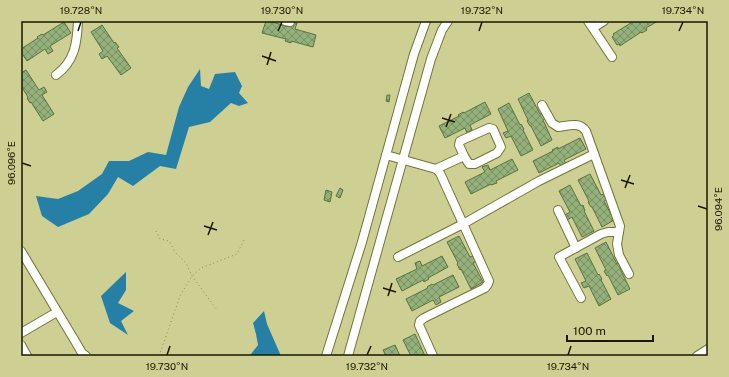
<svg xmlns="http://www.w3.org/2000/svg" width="729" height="377" font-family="'Public Sans',sans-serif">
	<defs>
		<pattern id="building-cross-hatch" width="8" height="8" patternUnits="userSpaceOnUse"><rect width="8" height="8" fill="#94b17b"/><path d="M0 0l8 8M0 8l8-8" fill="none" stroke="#788f63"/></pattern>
	</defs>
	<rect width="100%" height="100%" fill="#cdd092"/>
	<g fill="#2680a6">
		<polygon points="200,69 201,86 209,89 215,74 235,72 242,86 239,93 248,103 239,106 231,103 210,122 189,127 176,169 160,166 133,186 118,177 108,194 89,214 58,227 42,216 36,196 58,199 78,191 102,174 109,161 129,161 148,152 166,155 179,107 188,87"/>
		<polygon points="126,272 126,290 118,303 134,311 121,321 128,335 110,323 101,296"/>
		<polygon points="264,311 267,324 281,356 250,356 251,354 258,345 256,334 253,323"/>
	</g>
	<g fill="url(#building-cross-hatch)" stroke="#58733f">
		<polygon points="266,21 269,21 289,27 291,21 297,23 295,29 316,35 313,47 291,41 291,43 285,41 286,39 262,33"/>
		<polygon points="634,21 658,21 646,28 647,30 642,33 641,32 620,46 619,44 617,45 612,37 614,35 613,34"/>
		<polygon points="64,22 71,33 50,46 53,51 48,54 45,49 27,61 21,52 21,49 38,38 37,37 42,34 43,35"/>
		<polygon points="102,25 114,43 115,42 119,47 117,48 131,68 121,75 107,56 102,59 99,54 103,51 91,32"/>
		<polygon points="26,70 39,90 44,87 47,92 42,95 54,114 43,121 31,102 30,103 27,98 28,97 21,86 21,73"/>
		<polygon points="529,93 540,114 545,112 548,117 543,120 552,140 541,146 531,126 530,126 527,121 528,120 518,99"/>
		<polygon points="387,95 390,95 389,102 386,101"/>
		<polygon points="485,102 491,114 470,125 472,130 467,133 465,128 445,138 439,126 459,116 458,115 463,112 464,113"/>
		<polygon points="509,103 520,125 521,124 524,129 523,130 533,150 521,156 511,136 506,138 503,133 508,131 498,109"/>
		<polygon points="580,138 586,149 564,160 567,165 562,168 559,163 539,173 533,161 553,151 552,150 558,147 558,149"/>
		<polygon points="512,159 518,170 496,181 497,183 491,185 491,184 471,194 465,182 485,172 482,167 488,165 490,170"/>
		<polygon points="590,174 601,195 606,193 609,198 604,201 614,220 602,227 592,207 591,207 588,202 589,201 578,180"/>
		<polygon points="570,185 581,206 583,205 585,211 584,211 594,231 582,237 572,217 567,220 565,215 570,212 559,191"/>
		<polygon points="340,188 343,190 340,198 336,196"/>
		<polygon points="326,190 332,192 330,202 324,200"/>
		<polygon points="459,236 470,257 475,255 478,260 473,263 483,282 471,289 461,269 460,270 457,264 458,263 447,242"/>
		<polygon points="606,242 617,264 622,261 625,267 620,269 630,289 618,295 608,275 607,276 604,271 606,270 595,248"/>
		<polygon points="587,253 598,275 599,274 602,279 601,280 611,299 599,306 589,286 584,288 581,283 586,281 575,259"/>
		<polygon points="442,256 448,267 428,278 429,279 424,282 423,280 402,291 396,279 417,269 415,263 420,261 422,266"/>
		<polygon points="453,275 459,287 439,297 441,302 436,305 433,300 412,311 406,299 428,288 427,287 432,284 433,285"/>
		<polygon points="415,334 425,356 411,356 403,340"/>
		<polygon points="395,345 400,356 386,356 383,350"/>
	</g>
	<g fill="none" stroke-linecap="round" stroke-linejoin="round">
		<defs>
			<g id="minor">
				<polyline points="285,21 290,22"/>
				<polyline points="588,21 612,57"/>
				<polyline points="593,28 604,21"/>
				<path d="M56,75C75,61 77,43 78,21"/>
				<path d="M542,105L552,123L558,127C568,126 579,121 586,131L620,226L617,244L619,255L629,274"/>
				<polygon points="489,128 493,129 501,147 497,153 475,164 469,164 464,156 459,145 460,141"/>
				<polyline points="386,155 436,169 440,173 489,281 488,284 485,288 424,318 420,321 419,325 433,356"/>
				<polyline points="436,169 464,156"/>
				<polyline points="558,210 576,248"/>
				<polyline points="21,251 75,341 82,353 86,356"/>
				<polyline points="398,257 463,224 539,181 594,154"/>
				<polyline points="581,298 559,257 601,234 608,232 619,232"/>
				<polyline points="21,333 57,312"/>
				<polyline points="21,345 27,356"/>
				<polyline points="326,356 362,242 414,54 426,21"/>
				<polyline points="348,356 431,59 442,30 448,21"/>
				<polyline points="697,356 708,349"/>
			</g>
		</defs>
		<use href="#minor" stroke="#727539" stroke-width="10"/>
		<g stroke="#858859" stroke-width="1" stroke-dasharray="1 3" stroke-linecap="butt">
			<polyline points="156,231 160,239 169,241 175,252 186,263 192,276 217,310"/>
			<polyline points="159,356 180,296 192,276 201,268 237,254 245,238"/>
		</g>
		<use href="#minor" stroke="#fff" stroke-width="8"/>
	</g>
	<path fill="none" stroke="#181902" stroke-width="1.5" d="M78,31L81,22M278,31L282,22M479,31L482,22M679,31L683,22M262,56L276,61M267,65L271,52M442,118L455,122M446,127L451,114M22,163L31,166M621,180L634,184M625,188L630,175M698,206L707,209M204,226L217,230M208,235L213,222M383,288L396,292M388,296L392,283M167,355L170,346M367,355L371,346M568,355L571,346"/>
	<rect width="729" height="377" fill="none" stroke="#cdd092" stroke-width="44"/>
	<path d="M567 335v6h86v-6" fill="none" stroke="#181902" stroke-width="2"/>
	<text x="573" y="335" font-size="12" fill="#181902" stroke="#cdd092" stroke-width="3" paint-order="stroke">100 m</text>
	<rect x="22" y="22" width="685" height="333" fill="none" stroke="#181902" stroke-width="1.5"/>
	<g font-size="10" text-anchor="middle" fill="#181902">
		<text x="81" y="14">19.728°N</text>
		<text x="282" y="14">19.730°N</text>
		<text x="482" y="14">19.732°N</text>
		<text x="683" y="14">19.734°N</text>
		<text transform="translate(11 163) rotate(-90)" y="4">96.096°E</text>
		<text transform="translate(718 209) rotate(-90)" y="4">96.094°E</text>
		<text x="167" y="370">19.730°N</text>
		<text x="367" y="370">19.732°N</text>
		<text x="568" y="370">19.734°N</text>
	</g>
</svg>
